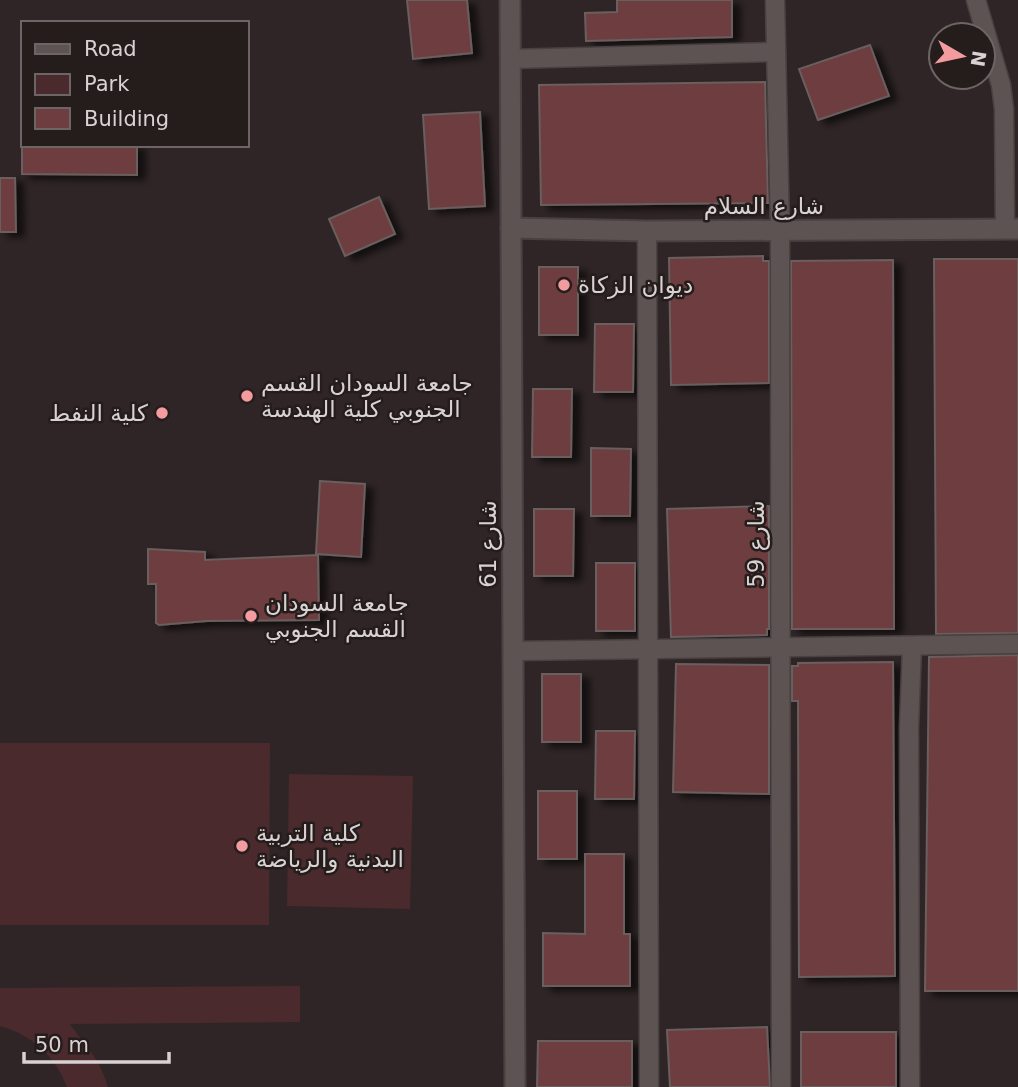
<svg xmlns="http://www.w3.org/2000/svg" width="1018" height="1087" font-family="'DejaVu Sans','Noto Naskh Arabic',sans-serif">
	<defs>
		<filter id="shadow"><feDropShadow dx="8" dy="4.5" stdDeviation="3.5" flood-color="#0009"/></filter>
	</defs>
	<rect width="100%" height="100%" fill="#2f2526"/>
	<g fill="#4a2a2c">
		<polygon points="0,743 270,743 269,925 0,925"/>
		<polygon points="289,774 413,776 410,909 287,906"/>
		<path d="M300,986V1022L70,1024C86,1047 99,1057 108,1087H67C56,1057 31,1034 0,1026V988Z"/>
	</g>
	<g fill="#6e3d40" stroke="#695e5e" stroke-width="2" filter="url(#shadow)">
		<polygon points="407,0 467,0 472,53 413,59"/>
		<polygon points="617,0 732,0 732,37 586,41 585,13 617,12"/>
		<polygon points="870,45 889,96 818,120 799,69"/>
		<polygon points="765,82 768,203 541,205 539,85"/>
		<polygon points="480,112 485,206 429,209 423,115"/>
		<polygon points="22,145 137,145 137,175 22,174"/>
		<polygon points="0,178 15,178 16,232 0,232"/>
		<polygon points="379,197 395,234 345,256 329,219"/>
		<polygon points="763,256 763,261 769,261 769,383 671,385 669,258"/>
		<polygon points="934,259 1018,259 1018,633 936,634"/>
		<polygon points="893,260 894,629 792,629 791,261"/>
		<rect x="539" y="267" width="39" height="68"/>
		<polygon points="595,324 634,324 633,392 594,392"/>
		<polygon points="533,389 572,389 571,457 532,457"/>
		<polygon points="591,448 631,449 630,516 591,516"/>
		<polygon points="320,481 365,484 361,557 316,554"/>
		<polygon points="769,506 769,629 767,629 767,635 671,637 667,509"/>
		<polygon points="534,509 574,509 573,576 534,576"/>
		<polygon points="148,549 205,552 205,560 318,555 319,620 207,621 159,625 156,623 156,584 148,584"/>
		<rect x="596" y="563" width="39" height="68"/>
		<polygon points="1018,655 1018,991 925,991 929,657"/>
		<polygon points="893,662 895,976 799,977 798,701 792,701 792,666 798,666 798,663"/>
		<polygon points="676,664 769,665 769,794 673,792"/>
		<rect x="542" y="674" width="39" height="68"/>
		<polygon points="596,731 635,731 634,799 595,799"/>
		<rect x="538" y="791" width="39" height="68"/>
		<polygon points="585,854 624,854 624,934 630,934 630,986 543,986 543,933 585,934"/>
		<polygon points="767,1027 770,1087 670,1087 667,1030"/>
		<rect x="801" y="1032" width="95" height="55"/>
		<polygon points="538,1041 632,1041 632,1087 537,1087"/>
	</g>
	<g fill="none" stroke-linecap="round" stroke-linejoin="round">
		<defs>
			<g id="minor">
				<polyline points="775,0 780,230 781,1087"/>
				<polyline points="976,0 1001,85 1004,109 1005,229"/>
				<polyline points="510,59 776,52"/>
				<polyline points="647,231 649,1087"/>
				<polyline points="514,651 1018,644"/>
				<polyline points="910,1087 909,727 912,646"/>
			</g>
			<g id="tertiary">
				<polyline points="510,0 515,1087"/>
				<polyline points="511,228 647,231 1018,229"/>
			</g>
		</defs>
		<use href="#minor" stroke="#484142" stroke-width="21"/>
		<use href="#tertiary" stroke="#484142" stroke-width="23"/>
		<use href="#minor" stroke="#5d5353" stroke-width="18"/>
		<use href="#tertiary" stroke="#5d5353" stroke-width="19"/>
	</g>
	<g fill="#f49b9f" stroke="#251c1c" stroke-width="2.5">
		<circle cx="564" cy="285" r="7"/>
		<circle cx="247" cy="396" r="7"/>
		<circle cx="162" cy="413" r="7"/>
		<circle cx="251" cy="616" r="7"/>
		<circle cx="242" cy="846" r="7"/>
	</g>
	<g text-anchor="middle" stroke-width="5" stroke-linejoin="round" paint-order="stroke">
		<g font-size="23" fill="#d8d2d2" stroke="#251c1c">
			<text x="764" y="214">شارع السلام</text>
			<text transform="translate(488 544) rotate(-90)" y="8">شارع 61</text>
			<text transform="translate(756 544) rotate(-90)" y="8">شارع 59</text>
		</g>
		<g font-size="23" fill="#d8d2d2" stroke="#251c1c" text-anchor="start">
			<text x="578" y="293">ديوان الزكاة</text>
			<text x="261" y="391">جامعة السودان القسم<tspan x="261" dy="26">الجنوبي كلية الهندسة</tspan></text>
			<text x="148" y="421" text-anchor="end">كلية النفط</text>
			<text x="265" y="611">جامعة السودان<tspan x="265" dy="26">القسم الجنوبي</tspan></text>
			<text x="256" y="841">كلية التربية<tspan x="256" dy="26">البدنية والرياضة</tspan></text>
		</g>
	</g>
	<rect x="21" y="21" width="228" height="126" fill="#251c1c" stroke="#6d6565" stroke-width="2"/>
	<rect x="35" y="44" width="35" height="10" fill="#5d5353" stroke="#6d6565" stroke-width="2"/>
	<text x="84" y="56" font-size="21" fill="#d8d2d2">Road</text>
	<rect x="35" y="74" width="35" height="21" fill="#4a2a2c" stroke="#6d6565" stroke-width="2"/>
	<text x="84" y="91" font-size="21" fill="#d8d2d2">Park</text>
	<rect x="35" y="108" width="35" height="21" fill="#6e3d40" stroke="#6d6565" stroke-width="2"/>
	<text x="84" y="126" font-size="21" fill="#d8d2d2">Building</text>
	<g transform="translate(962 56) rotate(99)"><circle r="33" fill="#251c1c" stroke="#6d6565" stroke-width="2"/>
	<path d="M0-5L12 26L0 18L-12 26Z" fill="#f49b9f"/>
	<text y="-10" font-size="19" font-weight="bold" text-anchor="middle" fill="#d8d2d2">N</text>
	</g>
	<path d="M24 1052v10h145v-10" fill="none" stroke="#d8d2d2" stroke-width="3.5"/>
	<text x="35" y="1052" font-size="21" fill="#d8d2d2" stroke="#251c1c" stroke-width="5" paint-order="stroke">50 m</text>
</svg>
